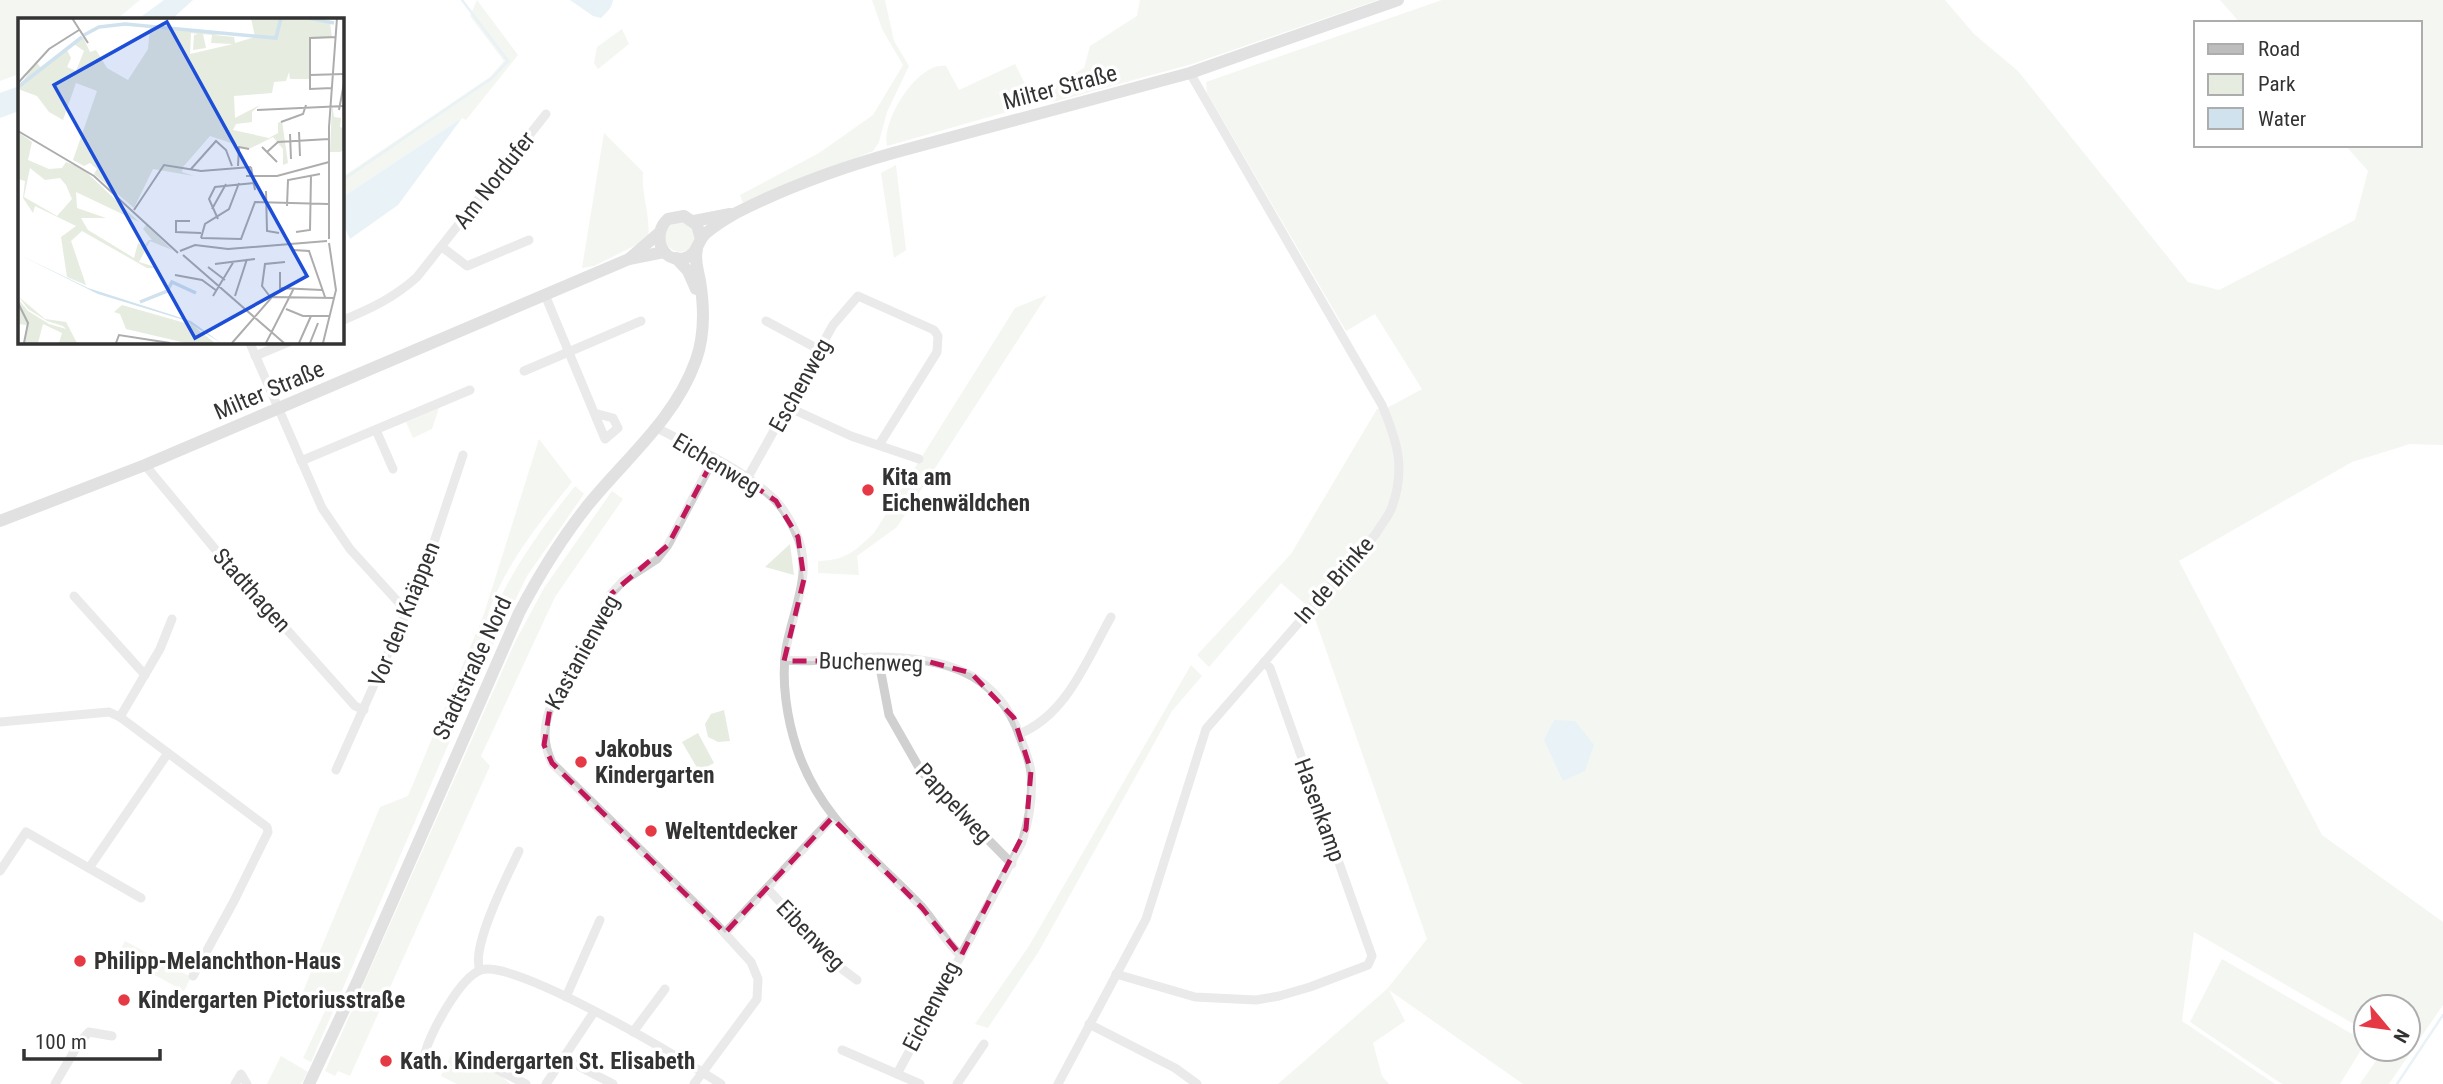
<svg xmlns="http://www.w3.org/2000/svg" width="2443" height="1084" font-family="'Roboto Condensed',sans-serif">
	<rect width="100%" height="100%" fill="#fff"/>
	<g fill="#e6ecdf">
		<polygon points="0,0 140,0 117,19 19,19 19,74 0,81"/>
		<polygon points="477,0 518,55 466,120 462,118 341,198 341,178 490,77 504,61 470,16"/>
		<polygon points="872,0 885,0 894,41 909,66 887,112 879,142 873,151 743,203 740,195 819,153 873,115 903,65 882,29"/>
		<polygon points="1140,0 1378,0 1192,64 1053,102 1049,88 1084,68 1090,46 1137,16"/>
		<polygon points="1442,0 1945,0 1974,34 2018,71 2188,282 2219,290 2355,220 2368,171 2345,145 2420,145 2420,23 2240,23 2220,0 2443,0 2443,445 2410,444 2352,462 2179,561 2322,835 2443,922 2443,1005 2389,1084 2360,1084 2384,1049 2408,1049 2408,1007 2366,1007 2366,1031 2194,932 2182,1021 2275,1084 1523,1084 1389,990 1405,1021 1373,1043 1382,1076 1389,1084 1278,1084 1387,989 1427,939 1312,610 1281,583 1209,667 1197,655 1291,554 1377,409 1387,408 1422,389 1375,314 1346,331 1207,93 1206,82"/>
		<polygon points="622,29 629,44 598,69 594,63 597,47"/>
		<path d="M1015,64L1035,104L887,146C881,121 918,61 946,66L959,90Z"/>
		<path d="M604,133L643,172C641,195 651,216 648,239L594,266L582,268Z"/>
		<polygon points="896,165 906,250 894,258 881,173"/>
		<circle cx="680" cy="237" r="15"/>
		<path d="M1047,295L897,527L857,556L859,575L818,573V561C846,560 854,552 874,533L1015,308Z"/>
		<polygon points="439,408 432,429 413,438 406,422"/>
		<path d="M539,439L572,482C540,522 504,566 488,614L492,615C513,568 543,526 575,486L584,494L527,576L477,678L311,1062L303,1058L328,1005L302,994L380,807L408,796L484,614Z"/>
		<polygon points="612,491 623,499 555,597 481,756 490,766 350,1076 338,1071 335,1076 325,1071 515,642 544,588"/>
		<polygon points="790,544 794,575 765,567"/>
		<polygon points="1191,665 1202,676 1172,711 1039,951 988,1028 975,1024 1029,946"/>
		<polygon points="724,710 730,741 718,742 708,737 705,724 711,714"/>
		<polygon points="698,733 714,763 699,771 682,742"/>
		<polygon points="125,941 191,977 184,991 118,955"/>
		<polygon points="2222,959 2366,1042 2340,1084 2282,1084 2190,1022"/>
		<polygon points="453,1051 498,1073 510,1084 457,1084 441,1076"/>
		<polygon points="281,1056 308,1072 301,1084 267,1084"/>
	</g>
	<g fill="#cfe2ee">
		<polygon points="164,0 193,0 172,19 138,19"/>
		<path d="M570,0H613C612,8 607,12 601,18L593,16Z"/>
		<polygon points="19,86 19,111 0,118 0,93"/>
		<polygon points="462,118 398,205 350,239 341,219 341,198"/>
		<polygon points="1554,720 1575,721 1594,745 1585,771 1563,781 1544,740"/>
	</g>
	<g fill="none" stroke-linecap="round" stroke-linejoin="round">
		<g stroke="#cfe2ee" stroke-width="2.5">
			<polyline points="341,181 492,78 508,61 462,0"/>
			<polyline points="2397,1084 2443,1015"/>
		</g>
		<g stroke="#d0d0d0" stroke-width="9">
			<polyline points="442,247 467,266 529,240"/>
			<polyline points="545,295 605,439 618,428 613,418 594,413"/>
			<path d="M341,321C370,309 394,298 417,277L546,114"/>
			<polyline points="766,321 820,350"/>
			<polyline points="249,341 322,508 350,549 400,604 410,607"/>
			<polyline points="255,356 291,341"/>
			<polyline points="524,371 641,321"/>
			<polyline points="788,407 851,436 919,459"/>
			<path d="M657,428C697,449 742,468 775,500C783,508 790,520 795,531C815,571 793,608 786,649C781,681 787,719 797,749C821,820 871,854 921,906C935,922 945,941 961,956"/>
			<polyline points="376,430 393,469"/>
			<polyline points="301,461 470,390"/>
			<polyline points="145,465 215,549 355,706 364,710"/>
			<polyline points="748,477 833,325 858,296 934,330 938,336 937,352 879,445"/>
			<polyline points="74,596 145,675"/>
			<polyline points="878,657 889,715 921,771 1012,864"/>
			<path d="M785,660C816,663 847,657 877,657C941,657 998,671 1020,737C1024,748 1030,761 1031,773C1033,796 1029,820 1022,842L897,1074"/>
			<polyline points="120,717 160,649 172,619"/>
			<polyline points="0,722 109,712 120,717 267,827 268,832 234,901 193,976"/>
			<path d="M1019,734C1067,715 1087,659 1111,617"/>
			<polyline points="336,770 423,575 463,455"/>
			<polyline points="89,868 168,753"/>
			<polyline points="0,871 26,832 141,898"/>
			<polyline points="767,888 842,969 857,980"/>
			<polyline points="725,933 833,817"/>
			<path d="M480,970C470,948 508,874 519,851"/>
			<polyline points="1116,974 1195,997 1256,1000 1279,996 1310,987 1368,965 1372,956 1270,668 1264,662"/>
			<polyline points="566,997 600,920"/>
			<polyline points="1089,1024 1175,1068 1197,1084"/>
			<polyline points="633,1032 665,989"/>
			<polyline points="842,1050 920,1084"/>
			<path d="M425,1053C431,1032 460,977 481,970C514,958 686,1061 721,1084"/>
			<polyline points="565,1059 613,1084"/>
			<polyline points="484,1063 526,1084"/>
			<polyline points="55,1084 79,1043 89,1032 112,1036"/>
			<polyline points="235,1084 241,1074 247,1084"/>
			<polyline points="546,1084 594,1012"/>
			<path d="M694,1084L757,999L758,979L751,962L718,926L552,763C543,743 543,730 550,708L610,595L623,581L657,559L668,545L714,458"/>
			<polyline points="957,1084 984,1044"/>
			<path d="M1058,1084L1146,919L1206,729L1375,535C1380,526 1389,516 1392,507C1406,468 1397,441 1382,405L1190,73"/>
		</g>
		<g stroke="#bdbdbd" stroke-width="12">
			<polyline points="694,221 730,214"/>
			<path d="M701,239L697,225L684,216L668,219C651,234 661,264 685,258C698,254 697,242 705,234C713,227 727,218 736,213C785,188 840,168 893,153L1190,73L1398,0"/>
			<polyline points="676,258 688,271 696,289"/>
			<polyline points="629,259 659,233"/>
			<polyline points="0,521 145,465 629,259 664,252"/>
			<path d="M309,1084L358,980L519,613C539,575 561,539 588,505C626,458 675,419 696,360C705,335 704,306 700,281C698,269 694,261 697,249"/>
		</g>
	</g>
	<path d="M0 0H2443V1084H0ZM714,458L776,501L798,537L804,579L784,661H926L971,673L1014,718L1031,771L1026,829L961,956L922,908L832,818L725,933L552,763L544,745L550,708L610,595L668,545Z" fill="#fff" fill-opacity=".55" fill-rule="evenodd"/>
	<path fill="none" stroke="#c2185b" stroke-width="5" stroke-dasharray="14 9" stroke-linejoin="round" d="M714,458L776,501L798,537L804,579L784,661H926L971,673L1014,718L1031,771L1026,829L961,956L922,908L832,818L725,933L552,763L544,745L550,708L610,595L668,545Z"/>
	<g fill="#e63946" stroke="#fff" stroke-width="2.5">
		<circle cx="868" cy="490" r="7"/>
		<circle cx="581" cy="762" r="7"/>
		<circle cx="651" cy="831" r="7"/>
		<circle cx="80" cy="961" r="7"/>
		<circle cx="124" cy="1000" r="7"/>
		<circle cx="386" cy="1061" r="7"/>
	</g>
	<g text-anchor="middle" stroke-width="7" stroke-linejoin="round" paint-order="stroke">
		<g font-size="23" fill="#333" stroke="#fff">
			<text transform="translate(1060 87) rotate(-15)" y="8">Milter Straße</text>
			<text transform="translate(494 180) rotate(-52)" y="8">Am Nordufer</text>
			<text transform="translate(800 385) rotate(-61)" y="8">Eschenweg</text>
			<text transform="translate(269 390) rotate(-23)" y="8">Milter Straße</text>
			<text transform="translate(717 464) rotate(31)" y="8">Eichenweg</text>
			<text transform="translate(1334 580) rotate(-49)" y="8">In de Brinke</text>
			<text transform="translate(252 590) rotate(48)" y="8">Stadthagen</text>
			<text transform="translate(404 614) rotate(-68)" y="8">Vor den Knäppen</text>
			<text transform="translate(582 652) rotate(-61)" y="8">Kastanienweg</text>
			<text transform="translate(871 662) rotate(2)" y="8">Buchenweg</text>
			<text transform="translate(472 668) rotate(-65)" y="8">Stadtstraße Nord</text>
			<text transform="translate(954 803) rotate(47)" y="8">Pappelweg</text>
			<text transform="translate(1320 810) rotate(70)" y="8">Hasenkamp</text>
			<text transform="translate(811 935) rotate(46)" y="8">Eibenweg</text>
			<text transform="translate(931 1006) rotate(-63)" y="8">Eichenweg</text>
		</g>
		<g font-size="23" font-weight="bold" fill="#333" stroke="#fff" text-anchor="start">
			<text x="882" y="485">Kita am<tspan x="882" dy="26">Eichenwäldchen</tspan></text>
			<text x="595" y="757">Jakobus<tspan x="595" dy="26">Kindergarten</tspan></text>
			<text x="665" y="839">Weltentdecker</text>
			<text x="94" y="969">Philipp-Melanchthon-Haus</text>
			<text x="138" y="1008">Kindergarten Pictoriusstraße</text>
			<text x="400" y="1069">Kath. Kindergarten St. Elisabeth</text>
		</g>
	</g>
	<g transform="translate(18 18)">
		<rect width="326" height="326" fill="#fff"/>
		<path d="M233,0H306L312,5L314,20L293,21L292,61H272L271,54L268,63L256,64L254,75L216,78L217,100L242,87L234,94V104L218,106L215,112L251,120L260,115V105L264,103L270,145L265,147V131L255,119L231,131L192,118L165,149L164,154L176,158L135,151L116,190L76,156L79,151L72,145L66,148L55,142L79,73L58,65L45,102L31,94L19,78L0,71L18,44L24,51L15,59L49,32L53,40L49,49L58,53L66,33L56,26L65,19L72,34L78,32L89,50L110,62L130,31L132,8L205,16L196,17L216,19L217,25L237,19ZM173,15L180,16L176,17L175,32L188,30L185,16L194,17L193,25L215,26L172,36ZM314,86L316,99L323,100L322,109L325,110L326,132L322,134H312ZM0,114L14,124L10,142L31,151L44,150L48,144L64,150L121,204L58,174L59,190L88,200H63L70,212L116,240L120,225L126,228L131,222H134L125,211L128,207L154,232L132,223L121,244L141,250H129L64,213L53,223L68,267L49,259L43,219L58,208L17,188L15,195L5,180L7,163L0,161ZM12,150L27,162L42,160L48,167L54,181L39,198L6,179ZM1,279L27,301L48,304L59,325H41L44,315L25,306L20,325H7L9,307L0,306V281L10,293L31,306L48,311L45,308L29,303L10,291ZM104,287L174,307L197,325H168L108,311L102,296L96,294Z" fill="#e6ecdf" fill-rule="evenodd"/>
		<path d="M0,236L70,270L173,303L203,325L166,302L80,276Z" fill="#cfe2ee"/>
		<path fill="none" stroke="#cfe2ee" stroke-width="3.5" d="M291,0L316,5M66,17L81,9L107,6L258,20L263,0M0,69L64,19M122,284L149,273L154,264L178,275"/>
		<path fill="none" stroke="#adadad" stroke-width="2" d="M54,0L70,25M292,57L326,56M0,65L31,31L61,12M314,70L292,71V20L317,19M239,92L326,88M321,92L326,65M263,104L285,96L288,87M0,113L76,158L160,235M281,114L282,138M272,116L273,141M244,129L259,144M249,134L260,124L311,121M220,148L221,129L231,131M233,149L237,172M173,151L198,123L208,132L214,148M228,158H259L311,144M248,173L249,213L261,215M269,188L270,162L302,156M194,191L208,166M116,192L146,147L183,153L233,149M200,201L191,181L197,169L236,165M172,203H158V214L183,215M278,214L292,212L293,157M183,220L223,221L237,184L310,186M183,220L187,206L211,191L221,165M311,221V109L319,0M275,232L291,233L307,279M162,233L177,227L210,231L309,223M165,237L266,325M197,246L237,241M190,249L207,262M262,254V270L304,272M157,257L184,262L199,273M195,278L216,243M217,278L229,241M253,280L244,268L247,246L267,244M0,285L10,305L6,325M268,291L285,298H312M98,325L101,317L152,325M214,325L254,279L317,280M248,325L276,270M281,325L293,298M292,325L300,305M305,325L318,272L311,225"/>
		<path fill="#1d4ed8" fill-opacity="0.15" stroke="#1d4ed8" stroke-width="3.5" d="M149,4L289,258L177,320L36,67Z"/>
		<rect width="326" height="326" fill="none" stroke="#333" stroke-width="3.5"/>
	</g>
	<rect x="2194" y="21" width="228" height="126" fill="#ffffff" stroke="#adadad" stroke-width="2"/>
	<rect x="2208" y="44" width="35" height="10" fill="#bdbdbd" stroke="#adadad" stroke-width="2"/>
	<text x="2258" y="56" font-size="21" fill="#333333">Road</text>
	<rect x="2208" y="74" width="35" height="21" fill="#e6ecdf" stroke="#adadad" stroke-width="2"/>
	<text x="2258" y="91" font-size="21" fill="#333333">Park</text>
	<rect x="2208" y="108" width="35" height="21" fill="#cfe2ee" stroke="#adadad" stroke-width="2"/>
	<text x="2258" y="126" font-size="21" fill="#333333">Water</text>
	<g transform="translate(2387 1028) rotate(119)"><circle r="33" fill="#ffffff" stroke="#adadad" stroke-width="2"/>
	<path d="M0-5L12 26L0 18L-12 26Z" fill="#e63946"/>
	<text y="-10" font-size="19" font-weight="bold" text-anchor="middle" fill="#333333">N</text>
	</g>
	<path d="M24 1049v10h136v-10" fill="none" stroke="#333333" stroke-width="3.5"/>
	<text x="35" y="1049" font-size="21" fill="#333333" stroke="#ffffff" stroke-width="5" paint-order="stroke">100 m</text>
</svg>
